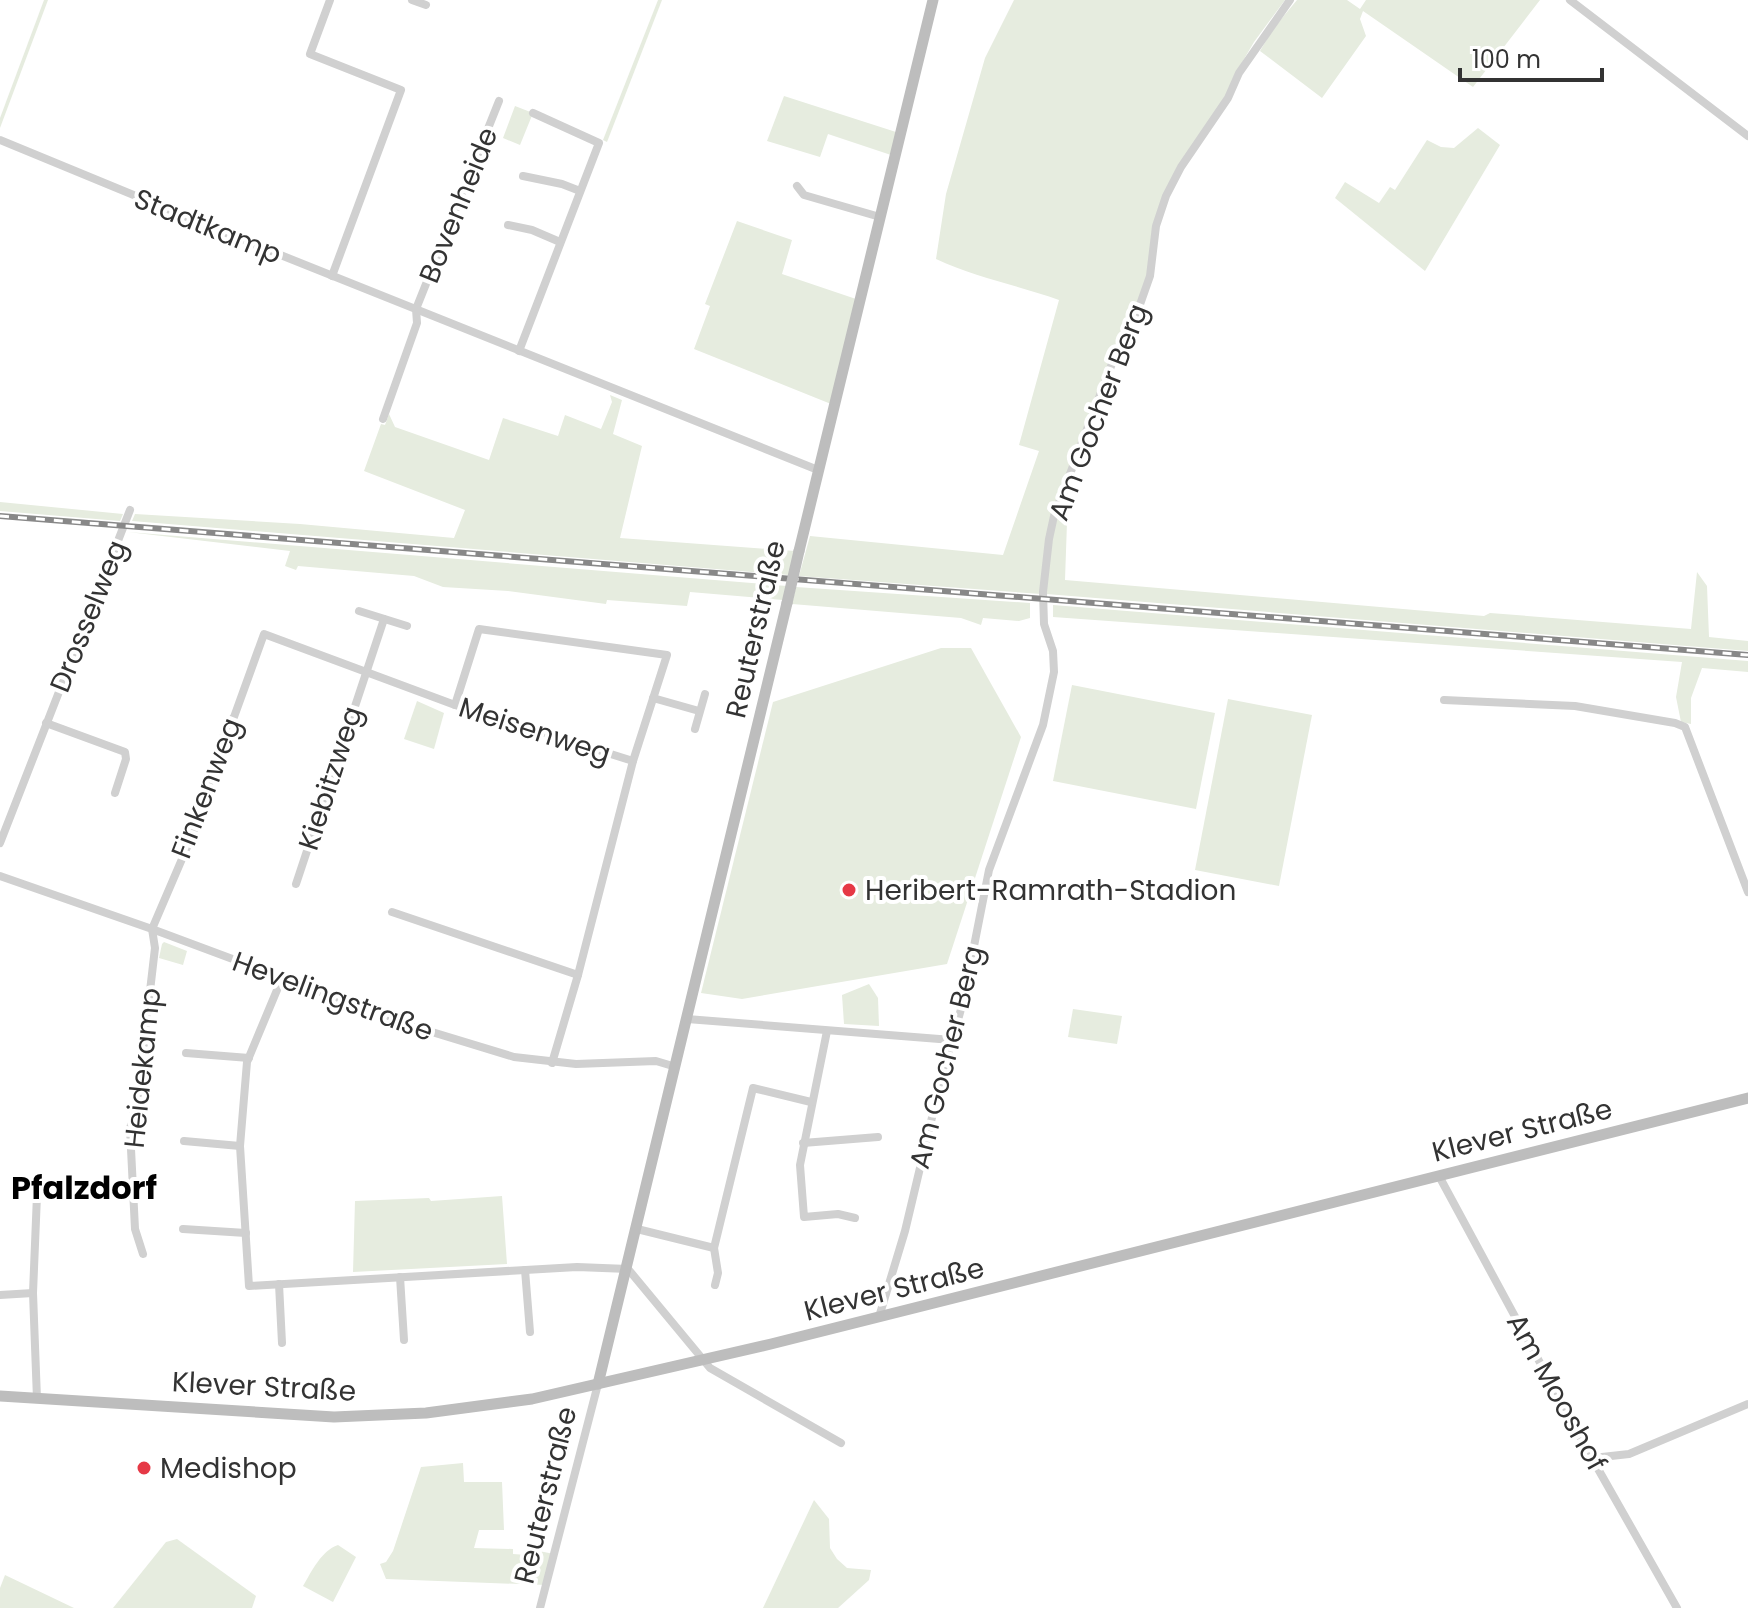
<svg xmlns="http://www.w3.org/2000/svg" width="1748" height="1608" font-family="Poppins,sans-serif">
	<rect width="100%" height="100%" fill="#fff"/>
	<g fill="#e6ecdf">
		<polygon points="44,0 48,0 0,128 0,118"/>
		<polygon points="658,0 662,0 607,142 603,140"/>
		<path d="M1014,0H1285L1254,42L1234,76L1227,97L1163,196L1148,276L1050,524L1041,594L799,576L810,536L1003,555L1039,451L1019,445L1059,300C1018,285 976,278 936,259L946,194L985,58Z"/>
		<polygon points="1297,0 1347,0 1360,9 1366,0 1540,0 1473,87 1363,11 1360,19 1366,36 1322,98 1260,51 1273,29"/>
		<polygon points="784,96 896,132 891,155 828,134 820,157 767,141"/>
		<polygon points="515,106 533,113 520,145 503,138"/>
		<polygon points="1478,128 1500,145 1425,271 1335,198 1345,182 1379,203 1390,187 1395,190 1427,140 1441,147 1454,148"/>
		<polygon points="737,221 792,240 782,274 856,299 831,404 694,349 710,306 705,304"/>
		<polygon points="610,395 622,400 613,434 642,446 620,538 795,551 789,575 132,521 135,514 300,524 454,538 465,510 364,471 381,424 385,425 389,414 395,427 489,460 503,418 558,436 565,415 601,429 612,402"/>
		<polygon points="1085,437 1068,494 1065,580 1484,616 1490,613 1691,629 1697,572 1707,586 1709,637 1748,641 1748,651 1046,594 1054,525"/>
		<polygon points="0,502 123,514 120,521 0,511"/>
		<polygon points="128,532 787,586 783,600 690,592 687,606 607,600 606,604 508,591 443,587 414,576 298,566 296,570 285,566 290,551"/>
		<polygon points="796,587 1030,603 1030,618 1019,621 983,618 981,625 961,618 792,604"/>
		<polygon points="1053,605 1748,661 1748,672 1702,668 1691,698 1691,724 1681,722 1676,697 1682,662 1053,617"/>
		<polygon points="941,648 971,648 1021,737 947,964 742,999 701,993 773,702"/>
		<polygon points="1072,685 1215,713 1196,809 1053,781"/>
		<polygon points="1228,699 1312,715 1279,886 1195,870"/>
		<polygon points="417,701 444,713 434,749 404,739"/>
		<polygon points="164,942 187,951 183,965 159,958 162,944"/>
		<polygon points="869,984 878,998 879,1026 844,1024 842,995"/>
		<polygon points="1073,1009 1122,1016 1117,1044 1068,1037"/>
		<polygon points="502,1196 507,1264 353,1272 355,1201 429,1198 431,1201"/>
		<polygon points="463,1463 464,1482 502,1482 504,1530 479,1530 474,1548 513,1549 513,1554 527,1555 529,1549 554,1554 546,1585 386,1579 380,1564 386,1562 393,1551 421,1467"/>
		<polygon points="814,1500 829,1519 830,1548 837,1559 847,1568 871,1570 869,1580 838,1608 763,1608"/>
		<polygon points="177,1539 256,1596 252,1608 113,1608 166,1542"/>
		<path d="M338,1545L356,1557L333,1602L303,1586C312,1571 321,1551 338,1545Z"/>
		<polygon points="5,1575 74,1608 0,1608 0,1588"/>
	</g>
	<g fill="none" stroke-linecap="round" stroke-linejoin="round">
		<g stroke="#d0d0d0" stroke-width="8">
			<polyline points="330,0 310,54 401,90 332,276"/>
			<polyline points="412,0 426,5"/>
			<polyline points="1570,0 1748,136"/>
			<polyline points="0,140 233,236 818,470"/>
			<polyline points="523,176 562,184 580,191"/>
			<polyline points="797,186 804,195 880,217"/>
			<polyline points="508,225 532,230 560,242"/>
			<polyline points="519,351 599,143 533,113"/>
			<polyline points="383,419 417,323 416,309 499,101"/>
			<polyline points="359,611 407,626"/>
			<polyline points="653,698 699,711"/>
			<polyline points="1444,700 1575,706 1675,723 1685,727 1748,892"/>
			<polyline points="455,705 479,629 667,655 633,761 578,975 552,1063"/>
			<polyline points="46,723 125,752 126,759 115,793"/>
			<polyline points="695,729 705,694"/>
			<polyline points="0,843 130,510"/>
			<polyline points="0,876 152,929 409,1025 514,1057 576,1064 656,1061 676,1067"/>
			<polyline points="296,884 384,619"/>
			<polyline points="392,912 578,975"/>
			<polyline points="282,978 247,1062 240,1146 249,1286 577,1267 628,1269 710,1368 841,1443"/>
			<polyline points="687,1019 952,1040"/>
			<polyline points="827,1031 800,1165 804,1217 838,1214 855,1218"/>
			<polyline points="186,1053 249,1058"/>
			<polyline points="184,1141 240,1146"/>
			<polyline points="803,1143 878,1137"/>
			<polyline points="1439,1176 1585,1446 1677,1608"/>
			<polyline points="183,1229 246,1233"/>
			<polyline points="637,1229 714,1248 753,1088 811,1102"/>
			<polyline points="714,1248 718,1273 715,1285"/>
			<polyline points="143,1254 135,1229 130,1129 138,1094 155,948 152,929 197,824 227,725 234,717 264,634 455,705 633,761"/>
			<polyline points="525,1270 530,1332"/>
			<polyline points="400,1277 404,1340"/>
			<polyline points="279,1284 282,1343"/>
			<polyline points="0,1295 33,1293"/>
			<polyline points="879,1317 905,1231 939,1088 963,1002 989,870 1043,725 1054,672 1053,651 1044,624 1043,592 1049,539 1054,516 1113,361 1137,313 1150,276 1156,226 1166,196 1181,167 1228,98 1239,73 1290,0"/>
			<polyline points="37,1399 33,1293 37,1195 41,1178"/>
			<polyline points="1593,1458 1629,1454 1748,1404"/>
			<polyline points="540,1608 598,1384"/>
		</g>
		<g stroke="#bdbdbd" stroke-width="11">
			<polyline points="799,551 933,0"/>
			<polyline points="598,1384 787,603"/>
			<polyline points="0,1396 334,1417 426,1413 532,1399 771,1344 1748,1098"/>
		</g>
		<defs>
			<polyline id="rail" points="0,516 1748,655"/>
		</defs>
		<use href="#rail" stroke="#888" stroke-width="6"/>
		<use href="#rail" stroke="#fff" stroke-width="3" stroke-dasharray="9" stroke-linecap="butt"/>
		<polyline stroke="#bdbdbd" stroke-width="11" points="787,603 799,551"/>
	</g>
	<g fill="#e63946" stroke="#fff" stroke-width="3">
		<circle cx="849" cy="890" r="8"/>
		<circle cx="144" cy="1468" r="8"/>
	</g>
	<g text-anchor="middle" stroke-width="8" stroke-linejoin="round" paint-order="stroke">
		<g font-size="28" fill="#333" stroke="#fff">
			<text transform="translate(458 205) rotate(-68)" y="10">Bovenheide</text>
			<text transform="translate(208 226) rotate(22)" y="10">Stadtkamp</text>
			<text transform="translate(1098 412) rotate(-69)" y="10">Am Gocher Berg</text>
			<text transform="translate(88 616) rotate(-68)" y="10">Drosselweg</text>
			<text transform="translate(755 629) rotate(-77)" y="10">Reuterstraße</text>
			<text transform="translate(535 730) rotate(18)" y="10">Meisenweg</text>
			<text transform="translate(330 778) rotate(-72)" y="10">Kiebitzweg</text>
			<text transform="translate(206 788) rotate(-69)" y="10">Finkenweg</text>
			<text transform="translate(333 996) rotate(20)" y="10">Hevelingstraße</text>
			<text transform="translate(946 1057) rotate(-76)" y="10">Am Gocher Berg</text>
			<text transform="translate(142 1068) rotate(-84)" y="10">Heidekamp</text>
			<text transform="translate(1522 1130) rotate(-14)" y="10">Klever Straße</text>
			<text transform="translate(894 1289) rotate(-14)" y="10">Klever Straße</text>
			<text transform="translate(264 1386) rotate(3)" y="10">Klever Straße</text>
			<text transform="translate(1557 1392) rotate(61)" y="10">Am Mooshof</text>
			<text transform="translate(545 1495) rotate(-76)" y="10">Reuterstraße</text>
		</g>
		<g font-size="28" fill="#333" stroke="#fff" text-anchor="start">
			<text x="865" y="900">Heribert-Ramrath-Stadion</text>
			<text x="160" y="1478">Medishop</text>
		</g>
		<g font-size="32" font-weight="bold" fill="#000" stroke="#fff">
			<text x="84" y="1199">Pfalzdorf</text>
		</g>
	</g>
	<path d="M1460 68v12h142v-12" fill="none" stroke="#333333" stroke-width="4"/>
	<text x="1472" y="68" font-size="24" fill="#333333" stroke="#ffffff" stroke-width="6" paint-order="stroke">100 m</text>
</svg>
